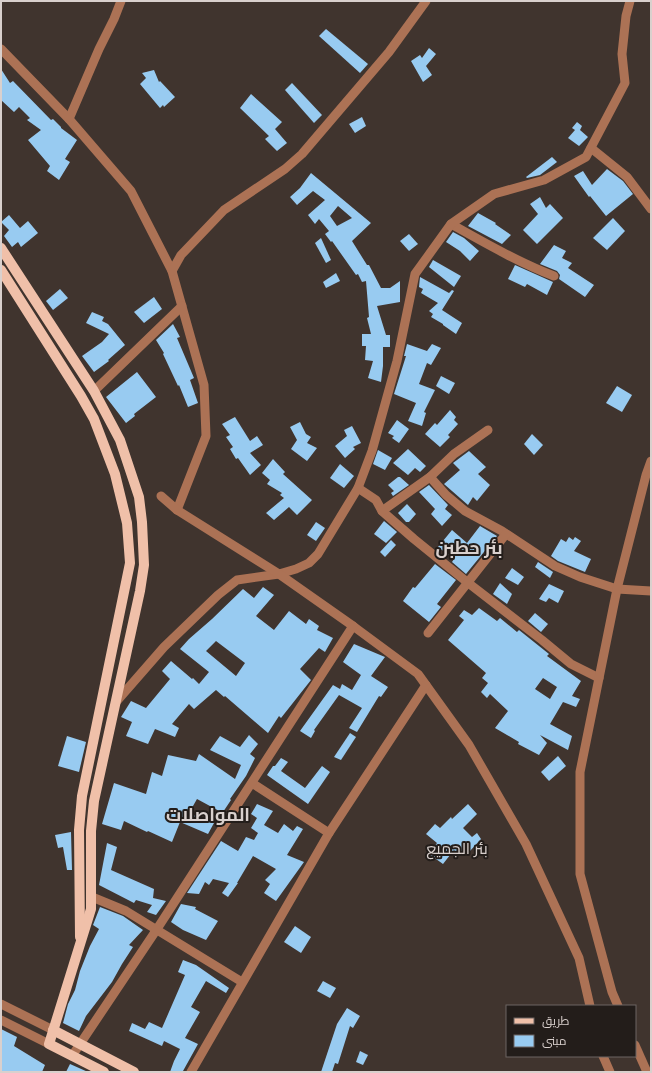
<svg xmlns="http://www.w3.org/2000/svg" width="652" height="1073" font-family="Roboto,Cairo,sans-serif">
	<rect width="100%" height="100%" fill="#40342e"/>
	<g fill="#98cbf1" fill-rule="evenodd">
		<polygon points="326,29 368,64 360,73 319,36"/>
		<polygon points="429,48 436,54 426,66 432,75 423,82 411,61 420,55 422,58"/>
		<polygon points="1,69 10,83 13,81 51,120 53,119 61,127 61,128 77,140 65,159 70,162 59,180 47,171 50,166 28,140 41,130 27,120 30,118 19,107 14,112 1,100"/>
		<polygon points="154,70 159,82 160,81 175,97 164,107 163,105 160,108 140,84 146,78 142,73"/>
		<polygon points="292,83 322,115 314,123 285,90"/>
		<polygon points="251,94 282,122 275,129 287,143 277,151 265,139 269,136 240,108"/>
		<polygon points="362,117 366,126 355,133 349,124"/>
		<polygon points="577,122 582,126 580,130 588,137 579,146 568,138 575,130 572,128"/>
		<polygon points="552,157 557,162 540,175 527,178 526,177"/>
		<polygon points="607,169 623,181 633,194 606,216 590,196 589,197 574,176 583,171 592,185"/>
		<path d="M311,173L371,223L352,241L367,265H369L381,288H390L400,281V302L377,306L386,335H390V347H383V366L381,382L368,378L373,361L365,360L366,346H362V334H371L367,318L369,317L366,281L362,282L358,274L356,275L332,241L331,242L325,234L329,231L319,219L315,224L308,215L325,200L313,191L297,205L290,197L300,188ZM338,206L352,218L337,226L330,216Z"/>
		<polygon points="540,197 546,208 550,204 563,218 537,244 523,230 538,214 530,204"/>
		<polygon points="478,213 496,223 495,224 511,235 502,244 468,226"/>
		<polygon points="9,215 20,228 28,221 38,233 21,247 18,242 12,247 4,236 9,230 1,222"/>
		<polygon points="613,218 625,231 607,250 593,238"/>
		<polygon points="453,232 464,238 479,251 470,261 460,251 446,242"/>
		<polygon points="409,234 418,244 409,251 400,241"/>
		<polygon points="321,238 331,260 326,263 315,243"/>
		<polygon points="554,245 566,251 562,258 572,263 568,268 594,285 585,297 559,279 560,275 557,271 540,264"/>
		<polygon points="433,260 461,276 454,287 429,267"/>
		<polygon points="515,265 553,282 547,295 527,284 525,287 508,279"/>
		<polygon points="336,273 340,281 326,288 323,282"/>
		<polygon points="420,277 449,293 452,290 454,291 442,310 462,323 456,334 443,325 443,324 431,317 433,314 429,311 438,303 421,293 423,289 419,287"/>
		<polygon points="60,289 68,298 53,310 46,301"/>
		<polygon points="154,297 162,309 144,323 134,312"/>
		<polygon points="92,312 104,317 102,321 108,324 125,345 108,360 109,361 94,372 82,356 102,342 109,334 86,323"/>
		<polygon points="173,324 180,337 177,338 194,378 190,380 198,403 188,407 179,385 178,386 163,354 164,353 156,340"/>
		<polygon points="407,344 427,351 432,344 441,348 431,365 427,363 419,384 435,390 424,412 426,413 422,426 408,421 416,403 394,394 406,356 404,356"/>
		<polygon points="137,372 156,397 134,414 135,416 126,423 106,397"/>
		<polygon points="441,376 455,383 449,394 436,386"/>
		<polygon points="617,386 632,395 622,412 606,403"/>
		<polygon points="450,410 456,417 454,420 458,424 448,435 450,437 440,447 425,434 435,423 437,425"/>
		<polygon points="235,417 250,441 257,436 263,445 250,453 261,465 250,475 238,458 236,459 230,449 233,447 226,437 230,435 222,424"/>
		<polygon points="397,420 409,429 399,443 392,438 394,436 388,433"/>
		<polygon points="300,422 306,434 311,437 307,443 317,448 307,461 291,449 297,440 290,427"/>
		<polygon points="352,426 361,443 353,447 355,449 345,458 335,446 347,436 344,430"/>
		<polygon points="532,434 543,445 534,455 524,444"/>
		<polygon points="408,449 426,466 420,472 415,468 408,475 393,463"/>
		<polygon points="378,450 392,458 385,470 373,464"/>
		<polygon points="469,451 486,467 478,474 490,485 477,501 473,497 468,505 444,484 460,470 453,463"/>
		<polygon points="273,459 285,472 283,474 312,500 297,515 289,507 274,520 266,513 284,498 280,495 282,493 267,484 270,480 262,473"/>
		<polygon points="340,464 354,476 344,488 330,478"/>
		<polygon points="398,477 400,477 409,485 393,496 391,493 394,491 388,485"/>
		<polygon points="429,485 448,505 445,509 452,515 442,526 431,514 435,509 419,492"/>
		<polygon points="407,504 416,514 409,522 406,522 398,513"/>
		<polygon points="384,521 397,532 386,543 374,534"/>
		<polygon points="316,522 325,528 316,541 307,535"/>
		<polygon points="480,526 497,536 466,574 452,562 454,559 438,547 452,530 467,543"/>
		<polygon points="569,537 573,540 575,537 581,541 574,551 591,559 585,572 558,561 551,556 561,539 566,542"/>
		<polygon points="391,540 396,545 385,557 380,552"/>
		<polygon points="538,562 553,572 550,578 535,567"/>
		<polygon points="435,564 456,580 437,604 441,607 429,622 403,601 413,587 415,588"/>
		<polygon points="512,568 524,577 518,585 505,578"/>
		<polygon points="500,583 512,594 507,604 493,594"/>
		<polygon points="549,584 564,591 558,603 549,598 546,602 539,599"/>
		<path d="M263,587L274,595L256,616L274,630L289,611L306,624L309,619L319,626L317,630L333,638L325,652L319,648L300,669L311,680L281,718L279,716L268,733L225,696L224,697L216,690L194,709L189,704L172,724L179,728L175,737L155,729L148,744L126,736L132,722L121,717L131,701L146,708L170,679L162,671L171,661L192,679L193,678L199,684L209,672L180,649L189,639L212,619L243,589L254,598ZM216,641L245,663L236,676L206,651Z"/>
		<path d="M479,608L497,621L500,618L517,632L519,630L549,654L547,656L581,681L572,696L580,699L576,707L563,702L550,724L572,736L568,750L540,735L547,743L539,755L518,744L519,742L495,728L508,711L490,694L487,698L481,692L488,683L482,678L486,673L448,640L464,620L459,616L464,610L472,615ZM543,678L557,687L550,699L535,689Z"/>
		<polygon points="535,613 548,624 541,632 528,621"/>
		<polygon points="354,644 385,657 371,676 388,687 381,697 379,696 357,732 349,728 362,708 339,695 314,730 315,731 311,738 300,731 333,685 340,689 342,684 352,690 361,675 343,662"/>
		<polygon points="350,733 356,737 341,760 334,757"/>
		<polygon points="249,735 258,744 250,754 255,758 246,776 230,799 231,800 223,812 221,812 197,799 189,813 214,823 208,834 180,822 172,842 148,831 147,832 124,821 121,830 102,824 114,783 146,794 152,772 162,776 168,755 196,761 199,754 235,779 241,765 210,750 220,736 240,747"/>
		<polygon points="67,736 86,742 79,772 58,766"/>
		<polygon points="558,756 566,766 549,781 541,772"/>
		<polygon points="281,758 288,762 281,771 305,788 322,766 330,772 308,804 267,775 273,766 275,766"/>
		<polygon points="257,804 273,811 264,825 278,833 284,824 293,831 297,826 303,829 287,855 304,862 276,901 264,893 270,884 265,880 276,869 253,856 237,883 238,883 228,897 222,893 229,883 213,879 209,885 205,882 199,894 187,893 221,841 238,851 246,837 254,840 258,833 251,828 257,818 251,814"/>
		<polygon points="468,804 477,814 463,828 472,837 477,833 481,839 470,851 466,846 459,855 454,850 443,864 429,854 437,843 426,834 435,824 440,828 451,817 452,819"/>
		<polygon points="71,832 72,870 67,870 63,847 58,848 55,835"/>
		<polygon points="107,843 117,847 111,870 154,889 153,898 166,901 156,915 147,912 152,905 136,900 134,903 99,885"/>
		<polygon points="181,904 196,907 195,909 218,921 206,940 183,930 171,922"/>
		<polygon points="100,907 123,916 143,930 129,945 133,947 122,964 112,982 86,1016 79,1031 63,1023 68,1004 75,990 80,971 90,946 99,929 93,925"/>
		<polygon points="295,926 311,937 301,953 284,942"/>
		<polygon points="183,960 196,965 229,988 226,993 206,981 191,1007 200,1012 185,1038 198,1044 183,1071 170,1072 174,1061 180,1049 164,1041 162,1046 129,1031 132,1023 145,1029 149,1022 162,1028 185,975 178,972"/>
		<polygon points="323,981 336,988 330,998 317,991"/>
		<polygon points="347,1008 360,1016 353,1028 350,1026 338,1064 335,1063 332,1072 321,1072 337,1024"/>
		<polygon points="1,1029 17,1037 14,1046 45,1065 42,1072 1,1072"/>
		<polygon points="360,1051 368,1055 363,1065 356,1062"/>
		<polygon points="70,1064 88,1072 66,1072"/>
	</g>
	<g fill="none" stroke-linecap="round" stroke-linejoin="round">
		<g stroke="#ac7255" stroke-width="9">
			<polyline points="1,49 69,119 131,191 172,271 204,385 206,436 177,510"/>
			<polyline points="69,119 99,49 114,19 121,1"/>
			<polyline points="591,148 627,177 651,209"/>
			<path d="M451,224C485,243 518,262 554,276"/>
			<polyline points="172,271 181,255 224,210 285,169 302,154 389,52 426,1"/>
			<polyline points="94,391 182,306"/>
			<polyline points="430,477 446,495 465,511 502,531 555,566 580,577 617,589 651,591"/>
			<polyline points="358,488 376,500 382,511 414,539 467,582 542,640 571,664 599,678"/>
			<polyline points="382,511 430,477 454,454 488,430"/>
			<polyline points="353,626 418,674 469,745 526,844 579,958 590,1006"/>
			<polyline points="428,633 506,534"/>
			<polyline points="116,702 164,647 218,595 237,580 279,574 296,569 309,563 318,554 358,488 372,451 397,361 415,274 451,224 494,194 544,180 586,157 625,83 622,54 626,16 630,1"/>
			<polyline points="252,783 329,833"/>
			<polyline points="92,897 126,911 242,982"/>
			<polyline points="1,1004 53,1030"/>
			<polyline points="618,1006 612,992 580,874 580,772 617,589 646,475 651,461"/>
			<polyline points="1,1020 49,1044"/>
			<polyline points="635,1045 647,1072"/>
			<polyline points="72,1056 157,929 353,626 279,574 177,510 161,496"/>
			<polyline points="603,1056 610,1072"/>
			<polyline points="191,1072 329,833 426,685"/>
		</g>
		<g stroke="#f0c0a9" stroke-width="10">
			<polyline points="1,248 94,391 120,440 139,497 142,522 144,565 140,591 94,801 91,831 91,909 49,1044 104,1072"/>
			<polyline points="1,270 81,396 94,419 115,474 127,523 130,563 82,796 79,830 80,937"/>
			<polyline points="53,1030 134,1072"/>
		</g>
	</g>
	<g text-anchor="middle" stroke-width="4" stroke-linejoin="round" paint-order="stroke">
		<g font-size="16" fill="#d9d0cd" stroke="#231d1a">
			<text x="457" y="854">بئر الجميع</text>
		</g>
		<g font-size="18" font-weight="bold" fill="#d9d0cd" stroke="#231d1a">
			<text x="469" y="554">بئر حطبن</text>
			<text x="208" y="821">المواصلات</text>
		</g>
	</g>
	<rect width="652" height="1073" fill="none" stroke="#d9d0cd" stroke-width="4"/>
	<rect x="506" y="1005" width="130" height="52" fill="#231d1a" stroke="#6c6562"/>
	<rect x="514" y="1018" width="20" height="6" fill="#f0c0a9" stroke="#6c6562"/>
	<text x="542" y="1025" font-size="12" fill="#d9d0cd">طريق</text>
	<rect x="514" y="1035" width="20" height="12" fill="#98cbf1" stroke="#6c6562"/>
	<text x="542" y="1045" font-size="12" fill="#d9d0cd">مبنى</text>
</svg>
